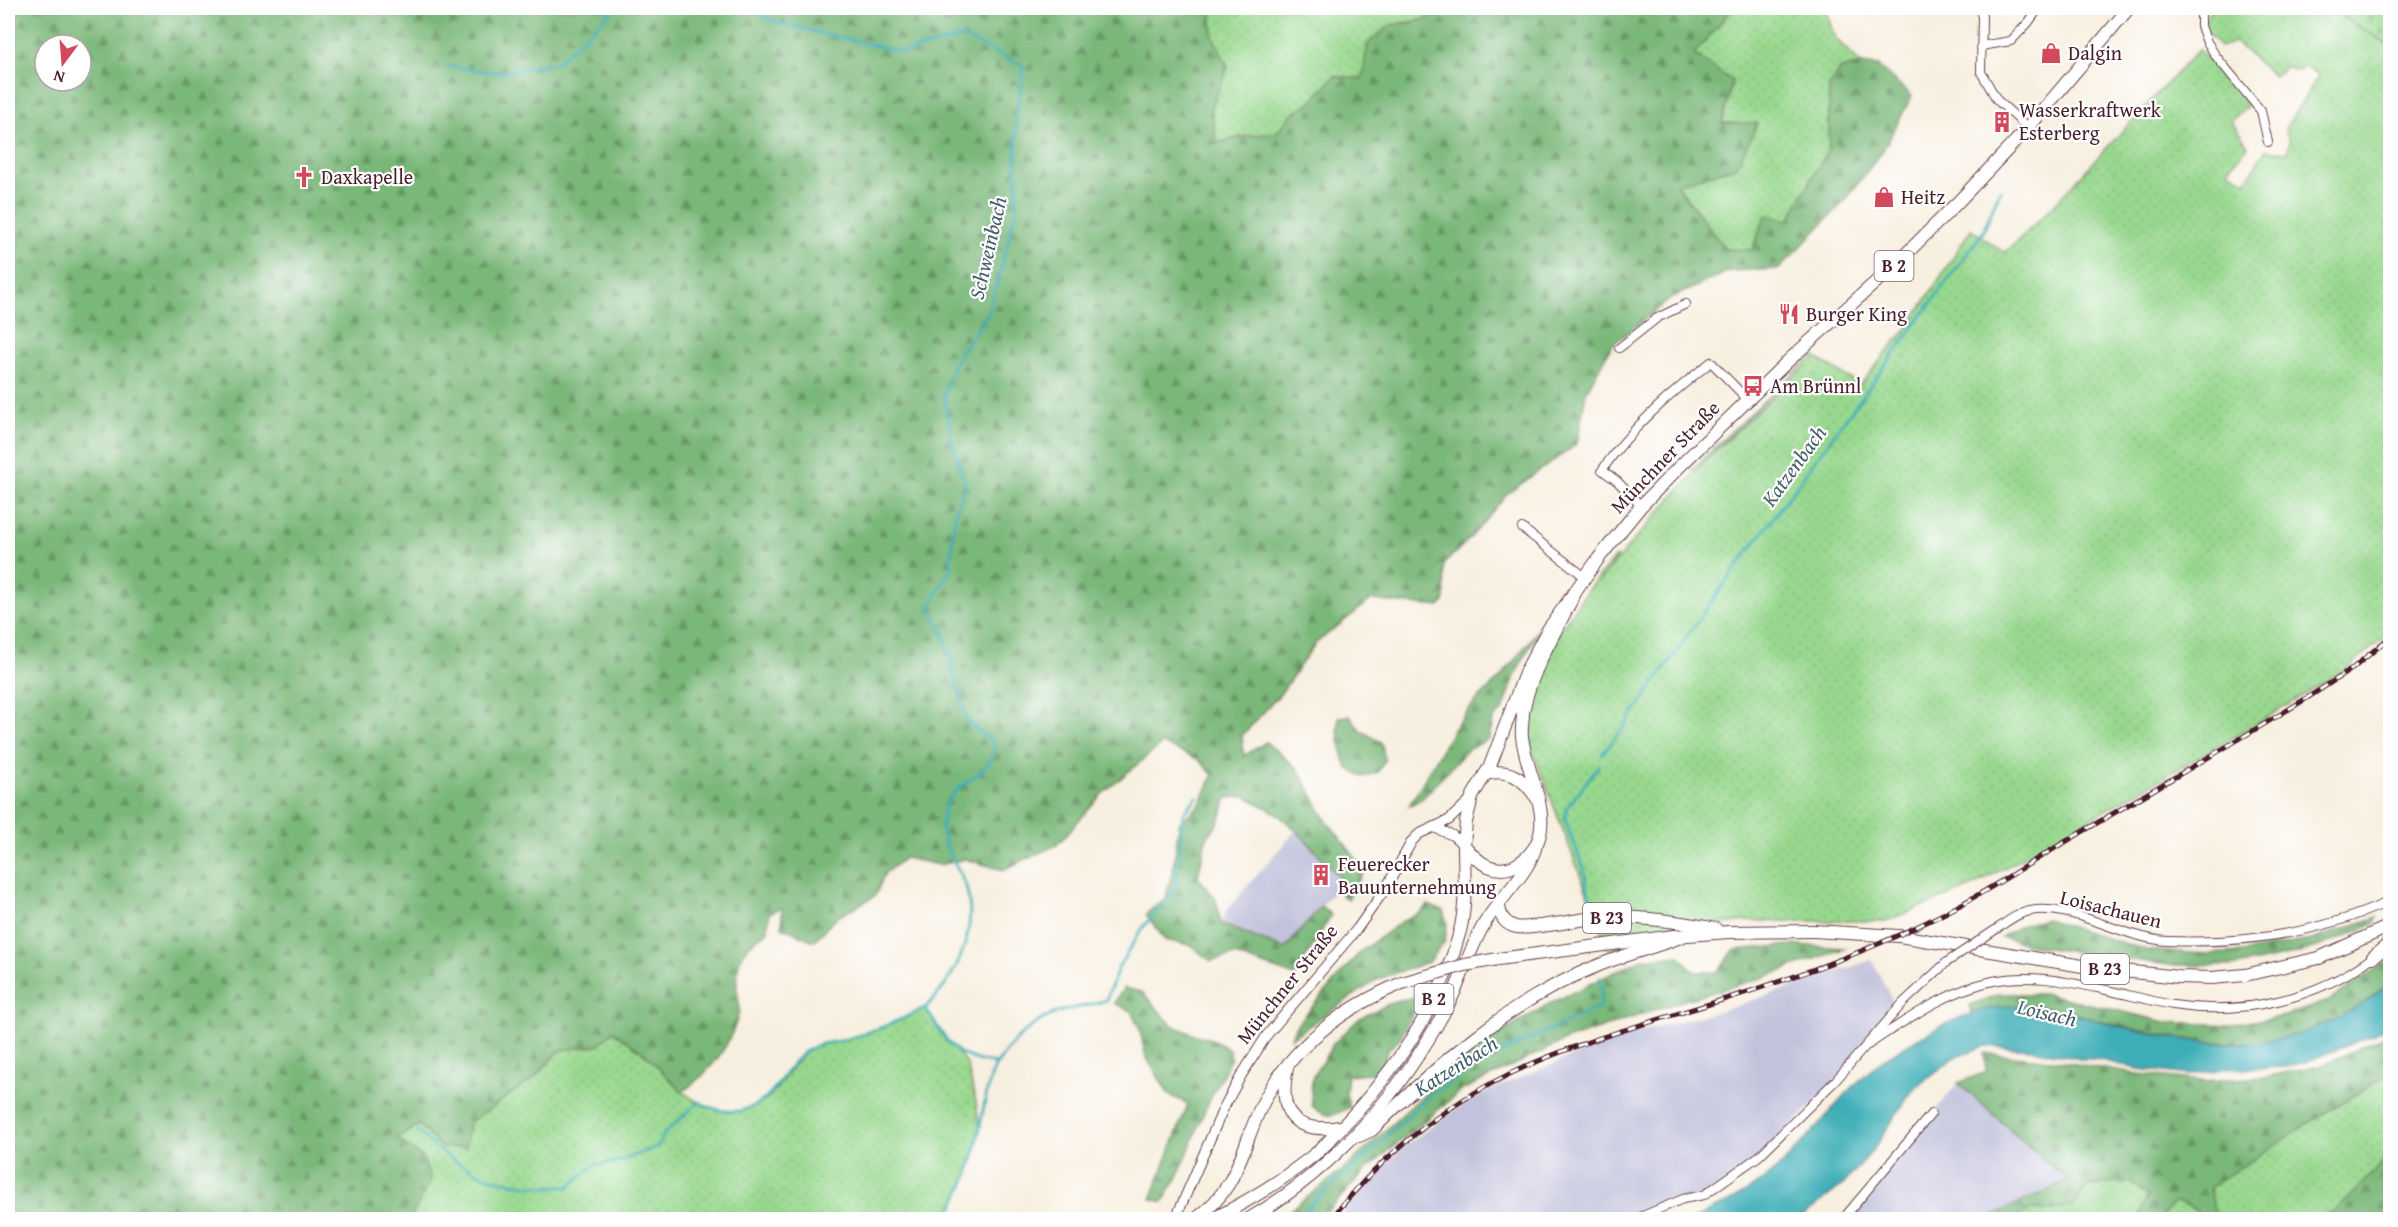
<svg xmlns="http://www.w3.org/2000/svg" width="2398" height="1227" font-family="'Gentium Book Plus',serif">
	<defs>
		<pattern id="grass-dots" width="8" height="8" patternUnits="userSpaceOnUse" patternTransform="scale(1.5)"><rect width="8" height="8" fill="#98d88e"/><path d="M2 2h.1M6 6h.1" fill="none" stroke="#84b97b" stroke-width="1.8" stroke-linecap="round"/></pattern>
		<pattern id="forest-firs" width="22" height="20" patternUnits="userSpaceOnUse" patternTransform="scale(1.5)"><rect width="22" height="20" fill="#7ab879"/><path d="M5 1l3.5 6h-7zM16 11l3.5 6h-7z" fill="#669563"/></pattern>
		<pattern id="cemetery-stones" width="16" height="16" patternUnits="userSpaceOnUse" patternTransform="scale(1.5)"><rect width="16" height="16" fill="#98d88e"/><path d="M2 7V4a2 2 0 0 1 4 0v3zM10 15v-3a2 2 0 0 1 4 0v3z" fill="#84b97b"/></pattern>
	</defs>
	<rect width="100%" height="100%" fill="#fff"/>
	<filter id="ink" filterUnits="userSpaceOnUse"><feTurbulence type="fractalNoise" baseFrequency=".0167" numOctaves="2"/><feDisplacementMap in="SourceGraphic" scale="12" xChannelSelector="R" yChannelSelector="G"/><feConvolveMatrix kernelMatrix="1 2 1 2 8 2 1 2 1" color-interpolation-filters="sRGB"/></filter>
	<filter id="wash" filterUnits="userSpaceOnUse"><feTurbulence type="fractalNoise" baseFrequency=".008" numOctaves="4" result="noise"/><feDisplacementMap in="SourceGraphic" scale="24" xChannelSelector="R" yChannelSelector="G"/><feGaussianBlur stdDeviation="1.35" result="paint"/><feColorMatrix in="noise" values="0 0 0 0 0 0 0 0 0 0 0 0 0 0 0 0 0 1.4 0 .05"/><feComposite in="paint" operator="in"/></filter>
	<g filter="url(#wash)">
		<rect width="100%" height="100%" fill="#f7efdf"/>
		<g fill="#c2c2dc">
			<polygon points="1296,830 1343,881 1285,949 1221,924 1227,910"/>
			<polygon points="1872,960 1893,1002 1875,1027 1862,1054 1759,1159 1705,1197 1642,1219 1337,1220 1361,1188 1401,1149 1453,1111 1490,1090 1621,1036 1721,1011"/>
			<polygon points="1958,1083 2068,1181 1985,1219 1844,1220"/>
		</g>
		<g fill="url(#grass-dots)" stroke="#717c5c" stroke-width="1.5">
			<polygon points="1211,8 1429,8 1428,19 1391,25 1363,79 1335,76 1311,102 1292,114 1276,133 1247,136 1217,143 1211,108 1228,67 1213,37"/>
			<polygon points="1733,8 1825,8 1835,38 1861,64 1841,69 1829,86 1829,148 1789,220 1752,250 1725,249 1676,183 1736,167 1757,124 1722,123 1732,81 1694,54"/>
			<path d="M2213,8H2329L2390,46V633L2344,671L2243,732L1971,887L1886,921H1745L1685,928L1609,950L1527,736C1531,664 1572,606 1615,557L1616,559L1598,583L1634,540L1707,459L1815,357L1860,385L1911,323L1971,229L2005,253L2050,209L2198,50L2231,80L2247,106L2231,121L2248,146L2228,170L2246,182L2265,150L2287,152L2290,141L2285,129L2319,75L2304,66L2299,71L2286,67L2274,76L2235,42L2220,47L2201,26Z"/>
			<polygon points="1816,352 1694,470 1690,470"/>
			<path d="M925,1008L946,1039L967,1064L976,1102L980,1128L967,1178L947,1220L410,1219L431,1180L396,1138L419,1125L442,1148L469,1123L534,1078L560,1050L597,1046L613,1031C624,1039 636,1046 646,1055C659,1066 669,1080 682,1091C705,1110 739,1120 765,1100C783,1086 791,1062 810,1049C820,1041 833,1043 845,1040C872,1032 899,1021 925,1008Z"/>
			<path d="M2390,1043V1219L1985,1220C2119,1158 2257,1107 2390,1043Z"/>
		</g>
		<g fill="url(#forest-firs)" stroke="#626c52" stroke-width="1.5" fill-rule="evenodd">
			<path d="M8,8H1211L1213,37L1228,67L1211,108L1217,143L1247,136L1276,133L1292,114L1311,102L1335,76L1362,79L1368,43L1391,25L1428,19L1429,8H1733L1694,54L1732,81L1722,123H1758L1736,167L1676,184L1725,249L1752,250L1766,215L1789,220L1829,148V86L1841,69L1861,64L1878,66L1912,96L1882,152L1843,203L1779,269L1729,271L1673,297L1612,345L1586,392L1577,444L1507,494L1474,534L1444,564L1445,600L1440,607L1371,600L1315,644L1281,693L1242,736L1244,756L1266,742L1297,768L1327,821L1365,870L1348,899L1341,895L1343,881L1296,830L1276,813L1245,796L1227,798L1219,822L1206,839L1198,877L1216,899L1221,924L1285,949L1321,906L1331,915L1295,976L1235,955L1211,961L1190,945L1165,940L1146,914L1166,897L1173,868L1179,823L1200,804L1213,775L1198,759L1162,744L1102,794L1057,845L1003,870L965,859L939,865L905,858L885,873L875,896L836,918L814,941L782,927V908L769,913L768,931C744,947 735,958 737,988C738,995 740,1003 739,1011C732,1045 710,1073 682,1092L646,1055L613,1031L598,1046L560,1050L534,1078L469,1123L466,1147L442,1148L419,1125L397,1138L423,1158L431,1180L410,1219L8,1220ZM45,45H81V81H45Z"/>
			<polygon points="1541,626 1517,671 1503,710 1493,720 1489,739 1467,750 1423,798 1409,806 1454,728 1474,703 1501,677"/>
			<path d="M1350,716L1361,731L1381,742L1385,760L1378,772L1364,777L1347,768C1341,750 1336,735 1339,717Z"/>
			<polygon points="1428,905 1443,911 1447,923 1445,941 1429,962 1378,979 1291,1038 1295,1027 1360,952 1401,922 1420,913"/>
			<polygon points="2377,917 2375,924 2307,951 2237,966 2169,965 2034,946 2001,937 2023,925 2046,919 2146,950 2208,954 2242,952 2311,940"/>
			<polygon points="1791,945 1846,948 1762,978 1675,1003 1566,1040 1462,1090 1367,1169 1320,1219 1278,1219 1343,1170 1454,1066 1495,1037 1547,1005 1642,959 1678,955 1695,972 1718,972 1734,950"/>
			<path d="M2390,959V984C2295,1059 2216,1051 2106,1022C2091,1019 2076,1013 2062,1010C2042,1007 2013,1007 1993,1008C1986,1008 1978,1012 1971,1015L1970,1005L1999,994H2047L2166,1022L2229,1025L2285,1016L2329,1001Z"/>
			<polygon points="1124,988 1142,992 1172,1025 1192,1034 1211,1039 1230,1050 1231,1058 1205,1110 1178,1177 1163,1202 1151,1199 1188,1104 1169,1095 1146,1057 1139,1027 1131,1011 1114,1003"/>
			<path d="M1422,996L1399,1040L1387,1050L1383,1067L1373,1073L1348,1075L1346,1094L1350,1107C1333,1116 1328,1120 1312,1106L1311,1089L1313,1076L1334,1043L1360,1018L1395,1001Z"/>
			<polygon points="2390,1034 2390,1074 2321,1115 2210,1187 2216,1219 2203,1219 2194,1209 2175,1201 2162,1219 2138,1219 2148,1196 2129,1182 2087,1186 2074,1206 2049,1211 2033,1209 2012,1219 1985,1219 2068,1181 1958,1083 1986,1072 1984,1053 2053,1060 2129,1073 2201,1081 2263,1077 2320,1066"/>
			<polygon points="2390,1155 2390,1219 2316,1219 2337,1209"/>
		</g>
		<polygon fill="url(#cemetery-stones)" stroke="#717c5c" stroke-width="1.5" points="2329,8 2390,8 2390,46"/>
		<path fill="#3daeb7" stroke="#446671" stroke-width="1.5" d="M2390,984V1023L2375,1034L2308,1061L2287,1067L2223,1069L2190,1075L2138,1069L2096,1059H2080L2032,1049L1984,1046L1954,1058L1924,1081L1910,1094L1873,1150L1844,1184L1799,1219H1693C1722,1206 1750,1192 1774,1171C1808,1142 1832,1105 1865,1075C1893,1049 1954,1015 1992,1008C2030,1000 2067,1012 2103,1022C2216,1051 2293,1060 2390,984Z"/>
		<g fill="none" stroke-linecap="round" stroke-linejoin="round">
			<g stroke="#3daeb7" stroke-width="3">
				<path d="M746,8L778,23L903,52L964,37L1024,66L1016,118L1017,207L1004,258L988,314L957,357L944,395L952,440L966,486L959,501L953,526L951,568L929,609C945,627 948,651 954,675C958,691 965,704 966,721L994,743C994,747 994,752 992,756C983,783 945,780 942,823C940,847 959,866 966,887C979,930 956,979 925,1008"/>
				<polyline points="444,66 499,73 556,63 615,8"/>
				<polyline points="1602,754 1624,727 1704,612 1983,232 2000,190"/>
				<polyline points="1591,908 1584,869 1565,820 1566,809 1599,765"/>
				<path d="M997,1064C1013,1040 1036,1018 1065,1010C1079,1007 1092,1005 1106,1000L1119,966L1144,926L1173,892L1176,882L1183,814L1197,797"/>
				<path d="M417,1131C465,1176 503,1188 568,1187L595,1165L619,1161L657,1147L665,1133L699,1102C712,1110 724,1112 738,1111C779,1105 782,1062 813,1047C823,1042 833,1043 844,1040C872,1032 899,1021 925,1008C950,1043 949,1057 996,1064C983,1094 982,1127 973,1159C967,1181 956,1199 947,1220"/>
				<polyline points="1297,1220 1318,1197 1376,1147 1430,1095 1492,1057 1599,1007 1602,995 1600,978"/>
			</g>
		</g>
	</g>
	<g filter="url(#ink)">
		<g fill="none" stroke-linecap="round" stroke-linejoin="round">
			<defs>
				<g id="minor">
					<polyline points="1887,8 1888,8"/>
					<polyline points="1979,8 1982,16 1981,72 1997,100 2028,128"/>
					<polyline points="2201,8 2201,26 2206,40 2215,55 2261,111 2268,142"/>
					<polyline points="1981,46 2011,41 2028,23 2039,8"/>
					<polyline points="1619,348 1657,318 1686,304"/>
					<path d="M1641,506L1617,481L1602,470C1632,427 1670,394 1711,362L1748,400"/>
					<polyline points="1522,528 1585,577"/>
					<path d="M1998,928C2008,921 2018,913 2030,911C2071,903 2124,939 2168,941C2243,944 2321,933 2390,901"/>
					<path d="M1868,1045C1908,1019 1946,991 1993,981C2032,973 2069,982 2106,990C2129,995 2151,1001 2173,1005C2242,1016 2317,999 2373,957"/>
					<polyline points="1633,1220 1683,1199 1704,1195 1759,1156 1836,1080 1903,1003 1947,962"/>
					<polyline points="1842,1220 1931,1114"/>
				</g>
				<g id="tertiary">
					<polyline points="1435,828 1452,835 1464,845"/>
					<polyline points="1175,1220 1224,1107 1241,1076 1267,1035 1357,929 1386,888 1412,841 1419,834 1449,820 1471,799"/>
				</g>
				<g id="primary">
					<path d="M1576,591C1558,628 1529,673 1523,713C1523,721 1521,729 1522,736C1525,775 1564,830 1522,861C1512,869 1500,871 1488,866C1477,861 1470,853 1464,845L1466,822L1472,797L1490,766L1526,671L1547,631L1598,559L1641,506L1681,465L1789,360L1896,264L1958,202L2028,128L2129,8"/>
					<path d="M1485,774C1509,768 1522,777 1536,797"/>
					<polyline points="1813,931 1899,936 2095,968 2179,977 2212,978 2245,975 2319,958 2390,926"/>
					<polyline points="2373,957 2390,943"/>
				</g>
				<g id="trunk">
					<path d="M1499,903C1499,915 1504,924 1516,927C1530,930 1575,920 1593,918C1634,915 1677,921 1716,929"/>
					<polyline points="1498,959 1674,936 1729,932 1813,931"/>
					<path d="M1287,1068C1278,1114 1293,1134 1341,1127"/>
					<path d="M1359,1136L1372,1130C1436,1066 1507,1003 1592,968C1622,955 1653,948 1683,936"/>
					<path d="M1195,1220C1238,1187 1239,1157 1259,1111C1287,1049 1341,1009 1402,983"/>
					<path d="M1211,1220C1247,1202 1284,1179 1315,1154C1326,1146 1334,1134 1344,1125C1395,1070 1441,1005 1460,931C1467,903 1464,874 1464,845"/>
					<path d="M1247,1220C1335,1169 1402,1092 1449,1003C1463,977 1470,946 1486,921C1501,897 1526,876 1535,849"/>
				</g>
			</defs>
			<use href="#minor" stroke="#643e46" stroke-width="10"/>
			<use href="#tertiary" stroke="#643e46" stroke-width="11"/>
			<use href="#primary" stroke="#643e46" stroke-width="14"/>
			<use href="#trunk" stroke="#643e46" stroke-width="14"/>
			<use href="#minor" stroke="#fff" stroke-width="8"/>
			<use href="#tertiary" stroke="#fff" stroke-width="9"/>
			<use href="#primary" stroke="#fff" stroke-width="12"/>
			<use href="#trunk" stroke="#fff" stroke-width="12"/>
			<defs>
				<path id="rail" d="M1330,1220C1375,1164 1429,1117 1492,1083C1563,1045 1643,1025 1719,1001C1794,978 1869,951 1939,916C1984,894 2027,864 2070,839C2149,792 2229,746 2307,698L2352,669L2390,637"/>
			</defs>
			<use href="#rail" stroke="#4a1f2b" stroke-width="5"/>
			<use href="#rail" stroke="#fff" stroke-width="3" stroke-dasharray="9" stroke-linecap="butt"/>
			<defs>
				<polyline id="minor-bridge" points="1947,962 1998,928"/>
				<polyline id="trunk-bridge" points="1402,983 1465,965 1498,959"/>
			</defs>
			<use href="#minor-bridge" stroke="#643e46" stroke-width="10" stroke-linecap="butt"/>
			<use href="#trunk-bridge" stroke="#643e46" stroke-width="14" stroke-linecap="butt"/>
			<use href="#minor-bridge" stroke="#fff" stroke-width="8"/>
			<use href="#trunk-bridge" stroke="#fff" stroke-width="12"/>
		</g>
	</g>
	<defs>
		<symbol id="shop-bare" viewBox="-9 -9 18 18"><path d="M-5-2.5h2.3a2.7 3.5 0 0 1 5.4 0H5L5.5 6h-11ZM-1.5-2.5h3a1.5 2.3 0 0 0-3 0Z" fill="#d1495b" stroke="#fff" stroke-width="2.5" paint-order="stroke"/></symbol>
		<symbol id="building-bare" viewBox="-9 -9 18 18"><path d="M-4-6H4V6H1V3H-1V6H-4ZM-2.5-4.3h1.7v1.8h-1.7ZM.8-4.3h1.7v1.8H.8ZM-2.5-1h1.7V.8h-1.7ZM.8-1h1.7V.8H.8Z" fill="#d1495b" stroke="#fff" stroke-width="2.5" paint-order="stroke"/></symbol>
		<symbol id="church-bare" viewBox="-9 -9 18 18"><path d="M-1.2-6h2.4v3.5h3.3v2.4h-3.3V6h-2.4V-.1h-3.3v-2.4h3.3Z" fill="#d1495b" stroke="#fff" stroke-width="2.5" paint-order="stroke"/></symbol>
		<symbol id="restaurant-bare" viewBox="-9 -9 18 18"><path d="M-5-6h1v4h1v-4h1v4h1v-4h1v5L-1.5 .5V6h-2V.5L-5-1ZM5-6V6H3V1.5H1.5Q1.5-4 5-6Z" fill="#d1495b" stroke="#fff" stroke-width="2.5" paint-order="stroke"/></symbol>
		<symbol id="bus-bare" viewBox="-9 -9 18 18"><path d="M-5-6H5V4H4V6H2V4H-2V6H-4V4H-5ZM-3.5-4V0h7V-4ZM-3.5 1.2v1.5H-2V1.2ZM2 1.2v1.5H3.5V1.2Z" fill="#d1495b" stroke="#fff" stroke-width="2.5" paint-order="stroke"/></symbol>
	</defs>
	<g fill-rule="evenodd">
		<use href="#shop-bare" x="2036" y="38" width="30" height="30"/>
		<use href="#building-bare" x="1987" y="107" width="30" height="30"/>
		<use href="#church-bare" x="289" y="162" width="30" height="30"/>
		<use href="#shop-bare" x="1869" y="182" width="30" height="30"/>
		<use href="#restaurant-bare" x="1774" y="299" width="30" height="30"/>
		<use href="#bus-bare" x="1738" y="371" width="30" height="30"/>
		<use href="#building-bare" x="1306" y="860" width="30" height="30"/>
	</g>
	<g text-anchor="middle" stroke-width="4.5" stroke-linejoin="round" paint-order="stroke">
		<g fill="#fff" stroke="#80626b" stroke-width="1.5">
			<rect x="1874.5" y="251" width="39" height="30" rx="4.5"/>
			<rect x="1583" y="903" width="48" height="30" rx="4.5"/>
			<rect x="2081" y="954" width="48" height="30" rx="4.5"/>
			<rect x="1414.5" y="984" width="39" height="30" rx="4.5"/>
		</g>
		<g font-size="18" font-weight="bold" fill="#4a1f2b">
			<text x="1894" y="272">B 2</text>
			<text x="1607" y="924">B 23</text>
			<text x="2105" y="975">B 23</text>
			<text x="1434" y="1005">B 2</text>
		</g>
		<g font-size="20" fill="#4a1f2b" stroke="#fff" text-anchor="start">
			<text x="2068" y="60">Dalgin</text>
			<text x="2019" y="117">Wasserkraftwerk<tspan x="2019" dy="23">Esterberg</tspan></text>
			<text x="321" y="184">Daxkapelle</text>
			<text x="1901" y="204">Heitz</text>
			<text x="1806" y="321">Burger King</text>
			<text x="1770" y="393">Am Brünnl</text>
			<text x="1338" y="871">Feuerecker<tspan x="1338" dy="23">Bauunternehmung</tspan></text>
		</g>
		<g font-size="20" fill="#4a1f2b" stroke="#fff">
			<text transform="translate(1665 457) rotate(-46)" y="7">Münchner Straße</text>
			<text transform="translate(2111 909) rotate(14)" y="7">Loisachauen</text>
			<text transform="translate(1287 984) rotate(-51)" y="7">Münchner Straße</text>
		</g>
		<g font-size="21" font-style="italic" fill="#445f6a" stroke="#fff">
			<text transform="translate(988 248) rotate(-77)" y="7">Schweinbach</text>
			<text transform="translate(1794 466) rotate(-54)" y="7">Katzenbach</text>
			<text transform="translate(2047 1013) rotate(13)" y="7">Loisach</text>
			<text transform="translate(1456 1066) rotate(-32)" y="7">Katzenbach</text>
		</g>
	</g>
	<rect width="2398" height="1227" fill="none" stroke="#fff" stroke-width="30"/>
	<g transform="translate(63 63) rotate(196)"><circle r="28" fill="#ffffff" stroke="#b7a5aa" stroke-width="1.5"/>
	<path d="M0-4.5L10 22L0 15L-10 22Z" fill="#d1495b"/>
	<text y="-9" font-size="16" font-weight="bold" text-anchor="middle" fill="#4a1f2b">N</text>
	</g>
</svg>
